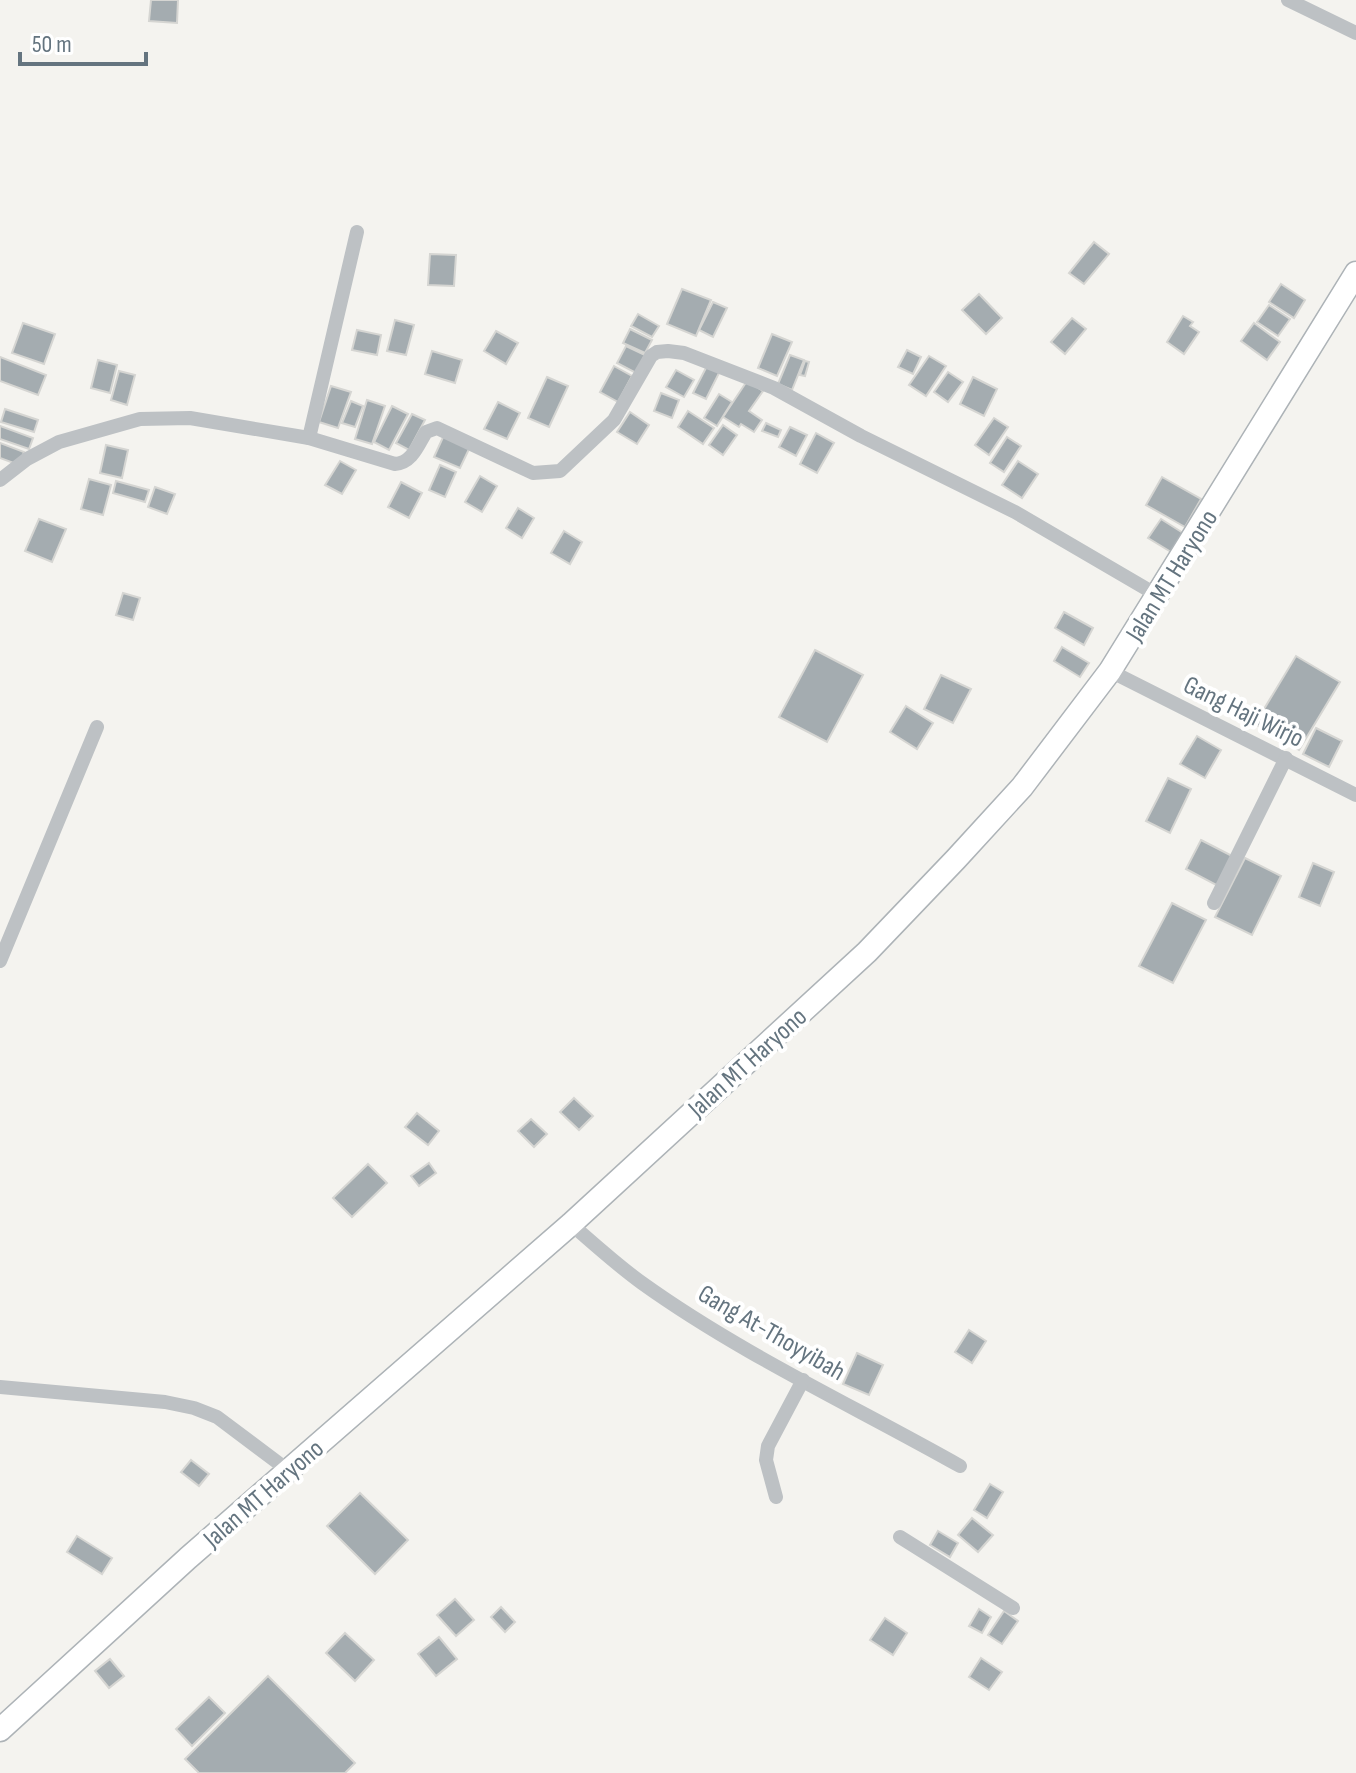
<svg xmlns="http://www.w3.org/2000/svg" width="1356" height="1773" font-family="'Sofia Sans Condensed',sans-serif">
	<rect width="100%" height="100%" fill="#f4f3ef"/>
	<g fill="#a4acb0" stroke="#d5d5d2" stroke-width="2">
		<polygon points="151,0 178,0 177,23 149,21"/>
		<polygon points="1094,242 1109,254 1084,284 1069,273"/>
		<polygon points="430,254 456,255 454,286 428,285"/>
		<polygon points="1281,284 1305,300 1294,318 1269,302"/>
		<polygon points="682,289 711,300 696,336 667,324"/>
		<polygon points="979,294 1002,318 986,334 962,310"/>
		<polygon points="713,302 727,308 713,337 699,330"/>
		<polygon points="1269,305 1290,319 1278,336 1257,322"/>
		<polygon points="638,314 659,326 652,337 631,326"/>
		<polygon points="1183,316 1193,322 1190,326 1199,332 1184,354 1167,342"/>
		<polygon points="1072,318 1086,329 1065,354 1051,342"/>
		<polygon points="395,320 414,325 406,355 387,351"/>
		<polygon points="23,323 55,334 44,364 12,353"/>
		<polygon points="1254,323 1280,342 1267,360 1241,341"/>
		<polygon points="630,329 652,340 645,353 623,343"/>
		<polygon points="357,330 381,335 377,355 352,350"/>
		<polygon points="496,331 518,343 506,364 484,351"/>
		<polygon points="772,334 792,342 777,376 758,368"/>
		<polygon points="626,346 645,355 636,373 617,363"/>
		<polygon points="907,350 921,357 913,374 898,367"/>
		<polygon points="432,351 462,360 455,383 425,374"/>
		<polygon points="790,355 804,360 792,390 778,384"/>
		<polygon points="929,356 946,366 926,396 909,385"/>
		<polygon points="0,357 46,375 38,395 0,381"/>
		<polygon points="98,360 117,365 110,393 91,388"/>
		<polygon points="805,361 809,362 805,376 800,375"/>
		<polygon points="708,364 720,371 706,399 693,393"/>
		<polygon points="614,366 632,376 618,402 600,392"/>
		<polygon points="676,370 694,380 684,397 666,387"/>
		<polygon points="119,371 135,375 127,405 111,400"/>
		<polygon points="948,372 963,382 948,402 934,392"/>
		<polygon points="547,377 568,386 549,427 528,418"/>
		<polygon points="973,377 997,389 984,416 960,404"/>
		<polygon points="747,381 763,391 749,411 762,420 754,432 741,424 739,427 723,417"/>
		<polygon points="331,386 351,392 338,428 319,422"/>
		<polygon points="661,393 679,400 672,418 654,411"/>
		<polygon points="719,394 732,402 717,426 704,418"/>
		<polygon points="367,400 385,406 372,444 355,439"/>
		<polygon points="351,401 363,406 355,427 342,423"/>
		<polygon points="498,402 520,413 507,439 484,429"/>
		<polygon points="392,406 408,414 389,450 374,442"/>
		<polygon points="5,409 38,420 34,432 1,422"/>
		<polygon points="688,411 714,428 703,444 678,427"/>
		<polygon points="630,412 649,425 637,444 617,432"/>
		<polygon points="412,414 425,420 409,450 396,443"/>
		<polygon points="994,418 1008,427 989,455 975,445"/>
		<polygon points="766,423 781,430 778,437 762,431"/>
		<polygon points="723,425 737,435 723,455 709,445"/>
		<polygon points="0,426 33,438 29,449 0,439"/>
		<polygon points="790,427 807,435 796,456 779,447"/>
		<polygon points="816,433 834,443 817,473 800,464"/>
		<polygon points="444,435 470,447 460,468 434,457"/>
		<polygon points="1007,437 1021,446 1004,472 990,463"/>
		<polygon points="0,443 24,452 19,465 0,458"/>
		<polygon points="106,445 128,450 122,478 100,473"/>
		<polygon points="340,461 356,470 342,494 325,485"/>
		<polygon points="1018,461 1038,474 1022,498 1002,485"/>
		<polygon points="440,465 456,472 445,497 429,490"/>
		<polygon points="480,476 497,486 482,512 465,502"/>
		<polygon points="1162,477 1201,499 1185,527 1146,505"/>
		<polygon points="89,479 111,485 103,515 81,509"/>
		<polygon points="116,481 149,490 145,502 113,493"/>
		<polygon points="401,482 422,493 409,518 388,507"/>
		<polygon points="155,487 175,494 167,514 148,507"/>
		<polygon points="518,508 534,518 522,538 506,528"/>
		<polygon points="39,519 66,529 52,562 25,551"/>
		<polygon points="1161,519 1183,533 1171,552 1148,538"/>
		<polygon points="564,531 582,542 570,564 551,553"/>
		<polygon points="123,593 140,598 133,620 116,615"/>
		<polygon points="1064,612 1093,628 1084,645 1055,628"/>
		<polygon points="1062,647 1089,663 1080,677 1054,661"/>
		<polygon points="815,650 863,675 827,742 779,717"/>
		<polygon points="1296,656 1340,682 1299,750 1255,724"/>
		<polygon points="941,675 971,689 953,723 924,709"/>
		<polygon points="906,706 933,723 917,749 890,732"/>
		<polygon points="1316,728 1342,741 1329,767 1303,754"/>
		<polygon points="1197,736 1221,750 1205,778 1180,764"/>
		<polygon points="1168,778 1191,789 1170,833 1146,821"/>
		<polygon points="1201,840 1236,858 1220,887 1186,869"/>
		<polygon points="1245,858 1281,876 1252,935 1215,917"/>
		<polygon points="1313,863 1334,872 1320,906 1299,897"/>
		<polygon points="1172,903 1206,920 1173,983 1139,966"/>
		<polygon points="574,1098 593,1116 579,1130 560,1112"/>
		<polygon points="417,1113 439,1131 428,1145 405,1127"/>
		<polygon points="531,1119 547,1134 534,1147 518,1131"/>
		<polygon points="429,1163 436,1173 419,1186 411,1176"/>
		<polygon points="368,1164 387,1183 352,1217 333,1198"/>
		<polygon points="969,1330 986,1341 972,1363 955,1352"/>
		<polygon points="857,1353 883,1365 869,1395 843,1384"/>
		<polygon points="191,1460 209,1474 199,1486 181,1472"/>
		<polygon points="990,1484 1003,1492 987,1518 974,1510"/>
		<polygon points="360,1493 408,1540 375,1574 327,1526"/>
		<polygon points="972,1518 993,1535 978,1552 958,1535"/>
		<polygon points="938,1531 958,1543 950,1557 930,1545"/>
		<polygon points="77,1536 112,1558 102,1574 67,1552"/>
		<polygon points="455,1599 474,1620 456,1636 437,1615"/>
		<polygon points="501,1607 515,1622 505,1632 491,1617"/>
		<polygon points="979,1609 991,1617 982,1633 969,1626"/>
		<polygon points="1004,1611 1018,1621 1002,1644 988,1635"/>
		<polygon points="885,1618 907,1633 893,1655 870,1640"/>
		<polygon points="345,1633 374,1660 355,1681 326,1653"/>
		<polygon points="439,1637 457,1659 436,1676 418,1654"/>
		<polygon points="981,1658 1002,1672 989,1690 969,1677"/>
		<polygon points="110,1659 124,1676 109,1688 95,1671"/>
		<polygon points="268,1676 355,1763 345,1773 199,1773 185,1759"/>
		<polygon points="209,1697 225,1713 192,1746 176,1729"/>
	</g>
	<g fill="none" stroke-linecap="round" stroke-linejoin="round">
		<defs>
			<polyline id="secondary" points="0,1730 188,1558 571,1224 867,952 956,859 1022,787 1110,671 1356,273"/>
		</defs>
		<use href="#secondary" stroke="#adb3b7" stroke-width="25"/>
		<g stroke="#bdc1c4" stroke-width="14">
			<polyline points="1288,0 1356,33"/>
			<polyline points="309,438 357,232"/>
			<path d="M0,480L27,459L59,442L140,419L190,418L309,438L395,464C412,463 418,445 426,432L437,428L533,473L560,471L614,420L651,356L657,352L668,351L684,353L774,388L861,436L1015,512L1157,595"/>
			<polyline points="1110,671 1356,795"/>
			<polyline points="1214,903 1286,758"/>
			<polyline points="0,961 97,727"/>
			<path d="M571,1224C594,1244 617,1265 642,1283C741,1354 854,1406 960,1466"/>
			<polyline points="0,1387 165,1402 194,1408 217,1417 289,1471"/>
			<polyline points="776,1497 766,1460 768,1446 803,1380"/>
			<polyline points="900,1537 1013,1608"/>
		</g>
		<use href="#secondary" stroke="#fff" stroke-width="22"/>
	</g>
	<g text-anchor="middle" stroke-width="8" stroke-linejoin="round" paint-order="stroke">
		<g font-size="26" fill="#64747f" stroke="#fff">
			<text transform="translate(1171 575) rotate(-58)" y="9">Jalan MT Haryono</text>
			<text transform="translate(1244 711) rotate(26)" y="9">Gang Haji Wirjo</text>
			<text transform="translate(747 1062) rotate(-42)" y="9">Jalan MT Haryono</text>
			<text transform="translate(772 1332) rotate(30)" y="9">Gang At-Thoyyibah</text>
			<text transform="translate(263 1493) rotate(-41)" y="9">Jalan MT Haryono</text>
		</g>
	</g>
	<path d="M20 52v12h126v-12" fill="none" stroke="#64747f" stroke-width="4"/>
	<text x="32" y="52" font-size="24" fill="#64747f" stroke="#ffffff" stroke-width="6" paint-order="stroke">50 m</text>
</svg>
